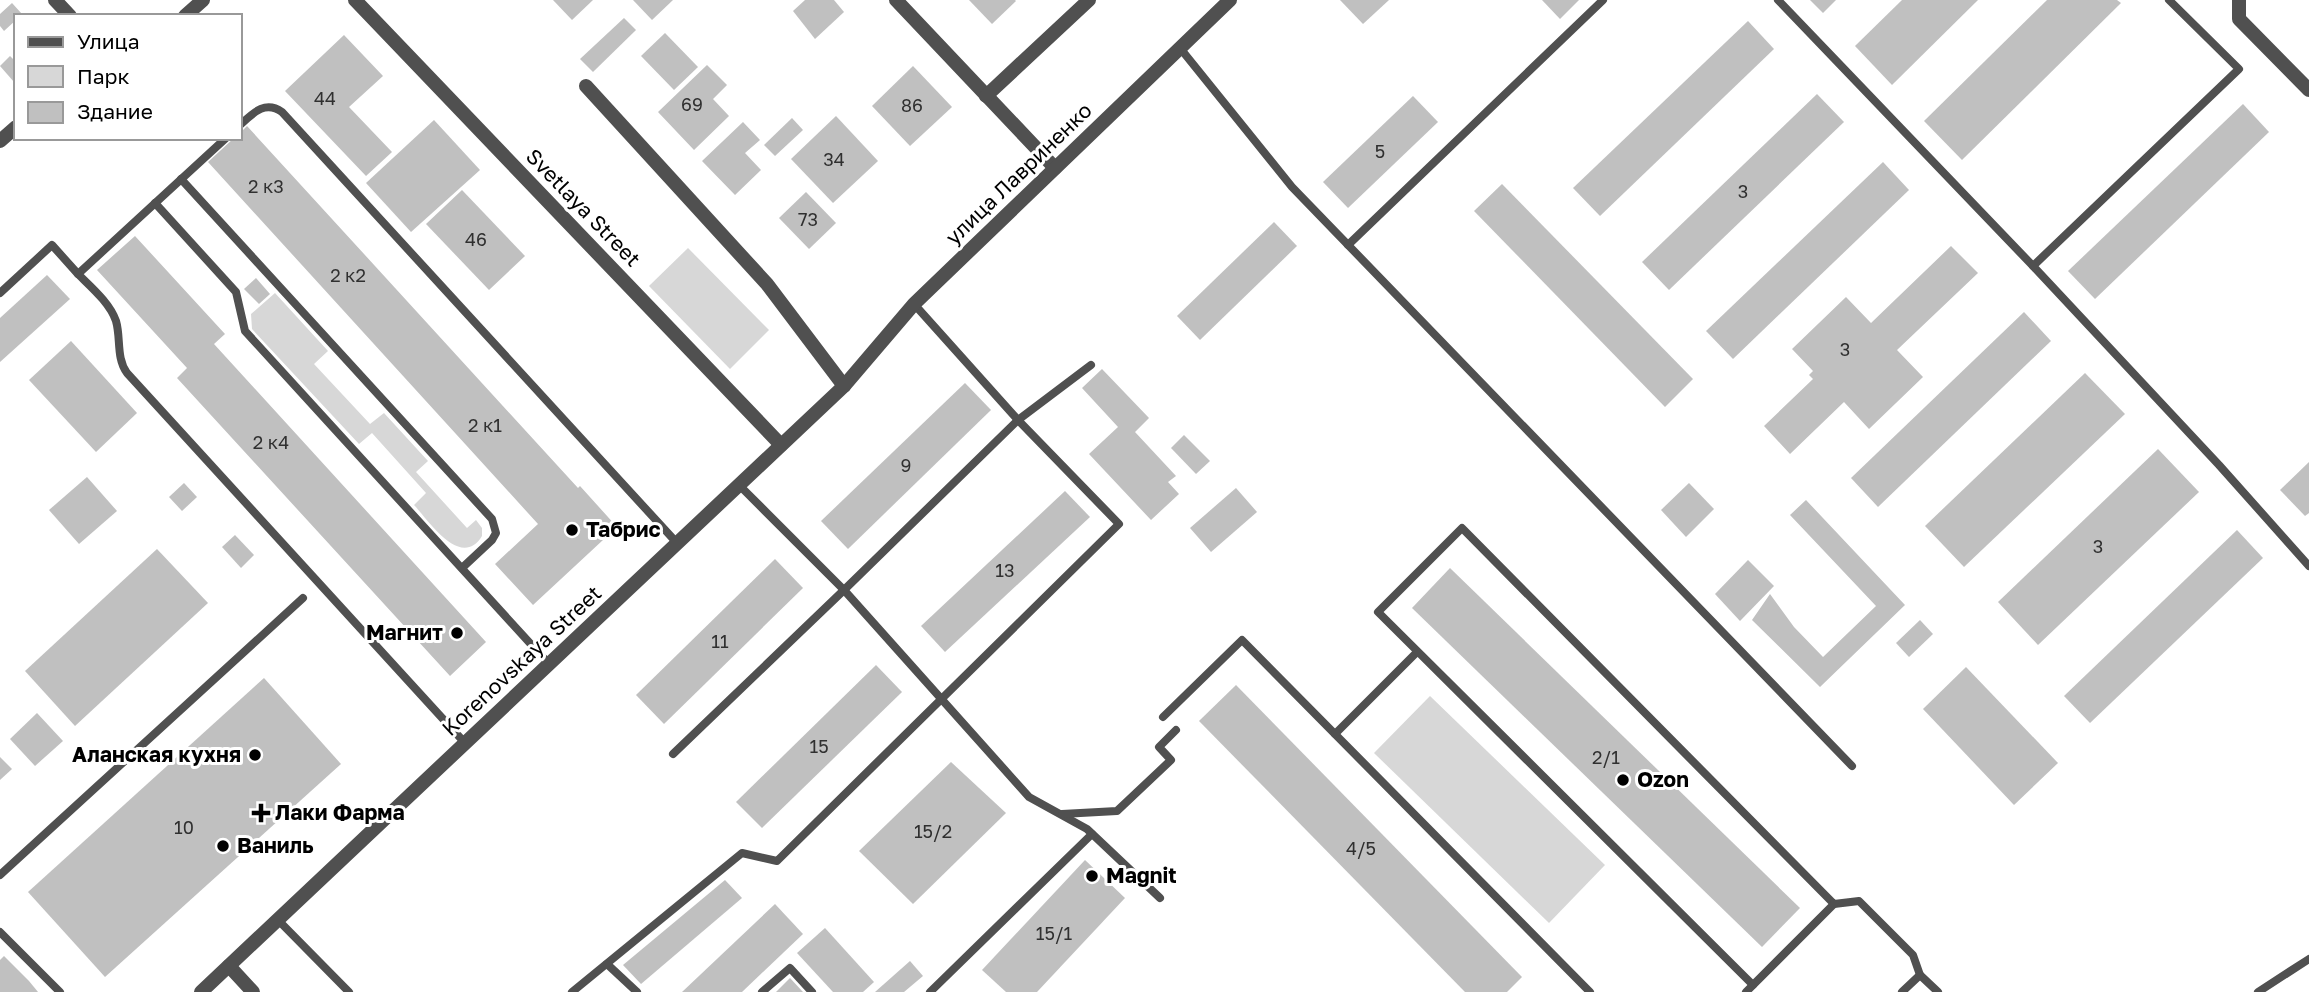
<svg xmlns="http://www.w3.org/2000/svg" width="2309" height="992" font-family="'Golos Text',sans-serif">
	<rect width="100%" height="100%" fill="#fff"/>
	<g fill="#d7d7d7">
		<polygon points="688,248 769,330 730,369 649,286"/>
		<path d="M275,293L328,351L314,364L370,424L384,413L428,461L416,472L467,528L476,520L482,528V536C461,570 429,521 414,505L426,493L372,433L359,444L252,329L251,314Z"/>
		<polygon points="1430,696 1605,865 1549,923 1374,753"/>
	</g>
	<g fill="#c0c0c0">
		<polygon points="553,0 593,0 572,20"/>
		<polygon points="633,0 673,0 652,20"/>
		<polygon points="805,0 834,0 844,12 815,39 793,11"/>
		<polygon points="969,0 1015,0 1016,1 992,24"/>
		<polygon points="1340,0 1389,0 1363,24"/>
		<polygon points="1542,0 1579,0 1560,19"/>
		<polygon points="1810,0 1836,0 1823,13"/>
		<polygon points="1902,0 1978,0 1892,85 1855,46"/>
		<polygon points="2047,0 2117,0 2121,3 1962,160 1924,121"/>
		<polygon points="12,3 22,14 16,16 16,20 4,31 0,26 0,14"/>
		<polygon points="624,18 636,30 593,72 580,59"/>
		<polygon points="1748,21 1774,49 1600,216 1573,188"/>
		<polygon points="665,33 698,67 674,90 641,56"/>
		<polygon points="344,35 383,76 349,107 392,152 366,176 285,91"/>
		<polygon points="10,56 16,62 14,82 0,66"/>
		<polygon points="707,65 727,85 713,99 729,116 694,150 658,112"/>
		<polygon points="913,66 952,107 910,146 872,106"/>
		<polygon points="1817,94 1844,122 1669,290 1642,262"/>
		<polygon points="1413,96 1438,122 1348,208 1323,182"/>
		<polygon points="2243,104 2269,132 2095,299 2068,271"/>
		<polygon points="836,116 878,161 833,203 791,159"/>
		<polygon points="792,118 803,130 775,156 764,145"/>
		<polygon points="434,120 480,170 411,232 366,183"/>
		<polygon points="743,122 760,140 745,153 761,170 735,195 702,161"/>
		<polygon points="247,126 578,488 580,486 617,527 533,605 495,564 538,524 208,162 234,138 240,138 240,133"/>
		<polygon points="1883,162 1909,190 1733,359 1706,331"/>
		<polygon points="1502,184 1693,379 1665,407 1474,211"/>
		<polygon points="462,190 525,256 489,290 426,224"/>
		<polygon points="806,192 836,223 809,249 779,218"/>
		<polygon points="1274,222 1297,246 1200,340 1177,316"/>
		<polygon points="135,236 225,334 214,344 486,642 450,676 177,378 187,368 97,270"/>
		<polygon points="1951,246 1978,273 1897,350 1923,377 1869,429 1844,402 1790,454 1764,426 1813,379 1809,375 1813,371 1792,349 1846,297 1871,323"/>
		<polygon points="47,275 70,299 0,362 0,318"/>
		<polygon points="256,278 270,294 259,304 244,289"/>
		<polygon points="2024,312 2051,341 1878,507 1851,478"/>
		<polygon points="71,341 137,413 96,452 29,380"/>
		<polygon points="1102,369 1149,418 1135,432 1176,476 1168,482 1179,494 1151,520 1089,454 1118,427 1082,388"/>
		<polygon points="2085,373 2125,414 1964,567 1925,526"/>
		<polygon points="965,383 991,410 848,549 821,521"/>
		<polygon points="1184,435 1210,461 1196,474 1171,448"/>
		<polygon points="2158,449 2199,492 2038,645 1998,602"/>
		<polygon points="2309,462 2309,513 2305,516 2280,490"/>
		<polygon points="87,477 117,511 79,544 49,510"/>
		<polygon points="184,483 197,497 182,511 169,497"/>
		<polygon points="1689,483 1714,509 1686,537 1661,510"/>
		<polygon points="1236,488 1257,512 1211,552 1190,528"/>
		<polygon points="1065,491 1090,517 945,652 921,626"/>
		<polygon points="1806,500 1905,605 1820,687 1752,620 1770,594 1794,627 1823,657 1876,606 1790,515"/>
		<polygon points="2237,530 2263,558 2090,723 2064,696"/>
		<polygon points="235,535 254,555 241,568 222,547"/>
		<polygon points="157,549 208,603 75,726 25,671"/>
		<polygon points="775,559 803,588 664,724 636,695"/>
		<polygon points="1748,560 1774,586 1740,621 1715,594"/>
		<polygon points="1450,568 1800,908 1762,947 1412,608"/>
		<polygon points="1920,620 1933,634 1909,657 1896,643"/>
		<polygon points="876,665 902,692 762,828 736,802"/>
		<polygon points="1966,667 2058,763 2014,805 1923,709"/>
		<polygon points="264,678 341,764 105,977 28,892"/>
		<polygon points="1236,685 1522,977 1507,992 1465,992 1199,721"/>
		<polygon points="37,713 63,741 35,766 10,739"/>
		<polygon points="0,757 12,769 0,780"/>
		<polygon points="951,762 1006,813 913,904 859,851"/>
		<polygon points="1085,860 1125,898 1037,992 1006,992 982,970"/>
		<polygon points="725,880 742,898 641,984 623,965"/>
		<polygon points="775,904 803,934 742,992 682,992"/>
		<polygon points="825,928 874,982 863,992 833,992 797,953"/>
		<polygon points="4,956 29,981 38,992 0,992 0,960"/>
		<polygon points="910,961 923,976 904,992 875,992"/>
		<polygon points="790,978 803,992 776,992"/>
	</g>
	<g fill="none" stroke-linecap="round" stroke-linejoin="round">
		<g stroke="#505050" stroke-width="8">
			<polyline points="1778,0 2033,266"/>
			<polyline points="2169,0 2239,69 2033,266 2219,465 2309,566"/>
			<polyline points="1180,48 1292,187 1852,766"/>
			<path d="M240,125C253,113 265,100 282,112L677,543"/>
			<path d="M226,138L78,274C91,287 110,303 116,321C121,338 116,358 127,373L465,743"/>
			<polyline points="181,179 492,519 496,533 492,540 462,568"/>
			<polyline points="155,203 236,292 245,331 549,664"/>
			<polyline points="1348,245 1603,0"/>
			<polyline points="0,293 52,245 78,274"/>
			<polyline points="739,485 844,590 1029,797 1087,829 1160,898"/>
			<polyline points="1163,717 1242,640 1590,992"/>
			<polyline points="1335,734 1417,652"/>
			<polyline points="673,754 844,590 1018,420 1091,365"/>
			<polyline points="1062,814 1117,811 1171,760 1159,747 1176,730"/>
			<polyline points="0,875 303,598"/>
			<polyline points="278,920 349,992"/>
			<polyline points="0,932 60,992"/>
			<polyline points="607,964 637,992"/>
			<polyline points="1753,985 1378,612 1462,528 1834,904 1859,901 1913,955 1920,975"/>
			<polyline points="572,992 742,853 777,861 1119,524 1018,420 914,304"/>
			<polyline points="762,992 790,968 812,992"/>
			<polyline points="930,992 1092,834"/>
			<polyline points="1746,992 1834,904"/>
			<polyline points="1902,992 1920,975 1938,992"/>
			<polyline points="2258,992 2309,959"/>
		</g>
		<g stroke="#505050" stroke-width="14">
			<polyline points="55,0 70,16"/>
			<polyline points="355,0 781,445"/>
			<polyline points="896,0 1055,168"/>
			<polyline points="2239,0 2239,19 2309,90"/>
			<polyline points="185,16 203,0"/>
			<polyline points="586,86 767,284 844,386"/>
			<polyline points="986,96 1089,0"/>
			<polyline points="0,141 16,127"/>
			<polyline points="229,966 253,992"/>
		</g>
		<polyline stroke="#505050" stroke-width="14" points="201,992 844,386 914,304 1230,0"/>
	</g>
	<g fill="#000" stroke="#fff" stroke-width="2.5">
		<circle cx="572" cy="530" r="7"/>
		<circle cx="457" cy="633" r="7"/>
		<circle cx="255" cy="755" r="7"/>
		<circle cx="1623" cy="780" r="7"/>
		<path d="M257.5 802.5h7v7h7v7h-7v7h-7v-7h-7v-7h7z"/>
		<circle cx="223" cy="846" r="7"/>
		<circle cx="1092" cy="876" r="7"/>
	</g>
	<g text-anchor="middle" stroke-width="6" stroke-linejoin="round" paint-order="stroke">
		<g font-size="18" fill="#303030">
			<text x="325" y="105">44</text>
			<text x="692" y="111">69</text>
			<text x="912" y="112">86</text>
			<text x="1380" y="158">5</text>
			<text x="834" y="166">34</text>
			<text x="266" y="193">2 к3</text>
			<text x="1743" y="198">3</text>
			<text x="808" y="226">73</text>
			<text x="476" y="246">46</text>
			<text x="348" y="282">2 к2</text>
			<text x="1845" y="356">3</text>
			<text x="485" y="432">2 к1</text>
			<text x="271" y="449">2 к4</text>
			<text x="906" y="472">9</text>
			<text x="2098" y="553">3</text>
			<text x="1005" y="577">13</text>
			<text x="720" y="648">11</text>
			<text x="819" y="753">15</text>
			<text x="1606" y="764">2/1</text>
			<text x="184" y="834">10</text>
			<text x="933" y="838">15/2</text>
			<text x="1361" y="855">4/5</text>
			<text x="1054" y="940">15/1</text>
		</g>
		<g font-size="21" fill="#000" stroke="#fff">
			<text transform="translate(1019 174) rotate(-44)" y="7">улица Лавриненко</text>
			<text transform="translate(583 208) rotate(46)" y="7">Svetlaya Street</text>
			<text transform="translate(522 661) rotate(-43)" y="7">Korenovskaya Street</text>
		</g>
		<g font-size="21" font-weight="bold" fill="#000" stroke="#fff" text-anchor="start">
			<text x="586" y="537">Табрис</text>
			<text x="443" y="640" text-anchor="end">Магнит</text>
			<text x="241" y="762" text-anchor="end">Аланская кухня</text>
			<text x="1637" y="787">Ozon</text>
			<text x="275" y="820">Лаки Фарма</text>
			<text x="237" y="853">Ваниль</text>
			<text x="1106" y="883">Magnit</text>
		</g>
	</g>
	<rect x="14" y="14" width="228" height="126" fill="#ffffff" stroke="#999999" stroke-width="2"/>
	<rect x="28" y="37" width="35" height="10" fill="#505050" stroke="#999999" stroke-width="2"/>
	<text x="77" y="49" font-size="21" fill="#000000">Улица</text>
	<rect x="28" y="66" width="35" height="21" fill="#d7d7d7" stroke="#999999" stroke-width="2"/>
	<text x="77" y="84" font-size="21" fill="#000000">Парк</text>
	<rect x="28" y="102" width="35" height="21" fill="#c0c0c0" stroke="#999999" stroke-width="2"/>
	<text x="77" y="119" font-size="21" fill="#000000">Здание</text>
</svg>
